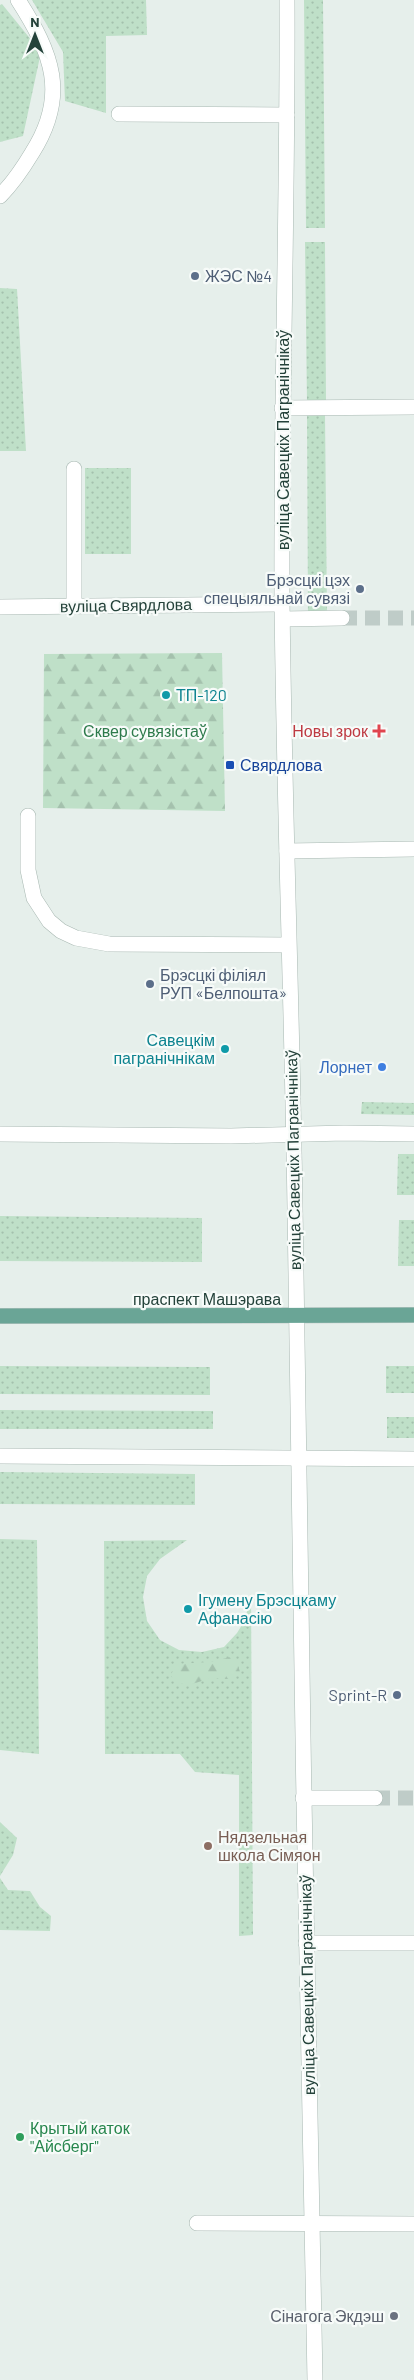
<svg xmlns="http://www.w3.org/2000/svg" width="414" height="2380" font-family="Barlow,sans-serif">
	<defs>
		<pattern id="grass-dots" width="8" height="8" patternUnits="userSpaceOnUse" patternTransform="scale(1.25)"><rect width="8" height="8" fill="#bfe0c8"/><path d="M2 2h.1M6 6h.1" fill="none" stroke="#a4c1ad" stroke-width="1.8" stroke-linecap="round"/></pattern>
		<pattern id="forest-firs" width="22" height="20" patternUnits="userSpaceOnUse" patternTransform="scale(1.25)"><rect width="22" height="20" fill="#bfe0c8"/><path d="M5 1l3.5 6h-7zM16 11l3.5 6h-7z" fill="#a4c1ad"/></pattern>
	</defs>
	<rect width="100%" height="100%" fill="#e6efeb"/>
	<g fill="url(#grass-dots)">
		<polygon points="32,0 146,0 147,35 106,36 106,113 65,101 63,52"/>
		<polygon points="304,0 323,0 325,228 306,228"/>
		<polygon points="2,4 41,52 23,136 0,142 0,5"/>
		<polygon points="305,242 325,242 326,402 307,402"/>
		<polygon points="0,288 17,289 26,451 0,451"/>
		<polygon points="307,414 325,414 327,615 308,615"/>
		<rect x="85" y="468" width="46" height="86"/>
		<polygon points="362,1102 414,1103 414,1115 361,1114"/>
		<polygon points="398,1154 414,1154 414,1195 397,1195"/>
		<polygon points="0,1216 202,1218 202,1262 0,1261"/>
		<polygon points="399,1220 414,1220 414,1266 398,1266"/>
		<polygon points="0,1366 210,1367 210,1395 0,1394"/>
		<rect x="386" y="1366" width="28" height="27"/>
		<polygon points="0,1410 213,1411 213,1429 0,1429"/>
		<rect x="387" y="1417" width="27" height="21"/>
		<polygon points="0,1472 195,1474 195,1505 0,1504"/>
		<polygon points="0,1539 37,1540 39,1754 0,1750"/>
		<polygon points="187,1540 160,1559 147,1576 143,1597 147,1621 160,1640 179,1650 202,1652 224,1647 237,1633 245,1620 251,1594 253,1935 239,1936 239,1775 195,1772 180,1754 105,1754 104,1541"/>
		<polygon points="0,1822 17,1838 13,1855 0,1876"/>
		<polygon points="0,1878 8,1890 30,1891 40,1907 51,1916 50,1931 0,1930"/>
	</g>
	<g fill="url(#forest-firs)">
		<polygon points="222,653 225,811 43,808 44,654"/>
		<polygon points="235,1656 240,1672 228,1679 211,1678 186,1686 170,1676 177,1664 210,1662"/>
	</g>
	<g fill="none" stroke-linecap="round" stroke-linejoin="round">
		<g stroke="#bfccc8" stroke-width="15" stroke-dasharray="15 8" stroke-linecap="butt">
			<polyline points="342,618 414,618"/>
			<polyline points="375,1798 414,1798"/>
		</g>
		<defs>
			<g id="minor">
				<path d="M287,0C288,199 281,399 282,598C284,801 292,1005 295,1208C301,1599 306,1989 315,2380"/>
				<polyline points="119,114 287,115"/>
				<path d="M0,196C13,183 23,168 32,153C69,95 52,53 18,0"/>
				<polyline points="282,408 414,407"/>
				<polyline points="74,469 74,606"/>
				<polyline points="0,607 282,604"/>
				<polyline points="283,619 342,618"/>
				<polyline points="28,816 28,870 34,898 49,921 61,931 76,938 109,944 288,945"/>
				<polyline points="287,851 414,849"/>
				<polyline points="0,1134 231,1136 344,1133 414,1134"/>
				<polyline points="0,1456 414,1459"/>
				<polyline points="303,1798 375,1798"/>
				<polyline points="306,1943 414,1943"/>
				<polyline points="197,2223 414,2224"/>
			</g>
			<polyline id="major" points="0,1316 414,1315"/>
		</defs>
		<use href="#minor" stroke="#a8b8b2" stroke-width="16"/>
		<use href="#major" stroke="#c2cac8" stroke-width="16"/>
		<use href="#minor" stroke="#fff" stroke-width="15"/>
		<use href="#major" stroke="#6aa596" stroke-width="15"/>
	</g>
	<g fill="#5c6f8a" stroke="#f7fbf9" stroke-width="2">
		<circle cx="195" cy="276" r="5"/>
		<circle cx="360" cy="589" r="5"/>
		<circle cx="150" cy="984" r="5"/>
		<circle cx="397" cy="1695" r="5"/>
	</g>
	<g fill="#0f9aa8" stroke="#f7fbf9" stroke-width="2">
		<circle cx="166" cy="695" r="5"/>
		<circle cx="225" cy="1049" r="5"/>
		<circle cx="188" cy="1609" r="5"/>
	</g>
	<path fill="#e0444e" stroke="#f7fbf9" stroke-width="2" d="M376.5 723.5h5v5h5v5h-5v5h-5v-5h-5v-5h5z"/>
	<rect fill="#1a4fb4" stroke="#f7fbf9" stroke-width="2" x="225" y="760" width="10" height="10" rx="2.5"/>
	<circle fill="#3f7fe0" stroke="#f7fbf9" stroke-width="2" cx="382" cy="1067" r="5"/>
	<circle fill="#8d6e63" stroke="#f7fbf9" stroke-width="2" cx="208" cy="1846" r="5"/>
	<circle fill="#2e9e5b" stroke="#f7fbf9" stroke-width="2" cx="20" cy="2137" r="5"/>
	<circle fill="#6b7280" stroke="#f7fbf9" stroke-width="2" cx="394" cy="2316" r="5"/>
	<g text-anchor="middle" stroke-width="4.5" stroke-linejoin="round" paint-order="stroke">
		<g font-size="16" fill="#4e5e75" stroke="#f7fbf9" text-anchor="start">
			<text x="205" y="282">ЖЭС №4</text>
			<text x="350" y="586" text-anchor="end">Брэсцкі цэх<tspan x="350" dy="18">спецыяльнай сувязі</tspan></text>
			<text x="160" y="981">Брэсцкі філіял<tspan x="160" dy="18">РУП «Белпошта»</tspan></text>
			<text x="387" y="1701" text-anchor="end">Sprint-R</text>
		</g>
		<g font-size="16" fill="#24423a" stroke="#f7fbf9">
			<text transform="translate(283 440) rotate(-90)" y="6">вуліца Савецкіх Пагранічнікаў</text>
			<text transform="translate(126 605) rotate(-1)" y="6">вуліца Свярдлова</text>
			<text transform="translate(293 1160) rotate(-91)" y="6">вуліца Савецкіх Пагранічнікаў</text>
			<text x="207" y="1305">праспект Машэрава</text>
			<text transform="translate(307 1985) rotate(-91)" y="6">вуліца Савецкіх Пагранічнікаў</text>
		</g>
		<g font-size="16" fill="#0d838f" stroke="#f7fbf9" text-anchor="start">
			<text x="176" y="701">ТП-120</text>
			<text x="215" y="1046" text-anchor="end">Савецкім<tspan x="215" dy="18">пагранічнікам</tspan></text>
			<text x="198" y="1606">Ігумену Брэсцкаму<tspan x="198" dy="18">Афанасію</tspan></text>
		</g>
		<g font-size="16" fill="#2d7a4b" stroke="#f7fbf9">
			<text x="145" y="737">Сквер сувязістаў</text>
		</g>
		<g font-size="16" fill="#be3a42" stroke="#f7fbf9" text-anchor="end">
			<text x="368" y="737">Новы зрок</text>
		</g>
		<g font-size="16" fill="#164399" stroke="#f7fbf9" text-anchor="start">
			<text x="240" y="771">Свярдлова</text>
		</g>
		<g font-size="16" fill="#366cbe" stroke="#f7fbf9" text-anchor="end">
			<text x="372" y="1073">Лорнет</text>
		</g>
		<g font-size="16" fill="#785e54" stroke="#f7fbf9" text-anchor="start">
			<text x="218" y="1843">Нядзельная<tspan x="218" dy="18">школа Сімяон</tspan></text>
		</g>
		<g font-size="16" fill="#27864d" stroke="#f7fbf9" text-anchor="start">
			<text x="30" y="2134">Крытый каток<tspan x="30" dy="18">"Айсберг"</tspan></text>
		</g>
		<g font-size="16" fill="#5b616d" stroke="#f7fbf9" text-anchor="end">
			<text x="384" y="2322">Сінагога Экдэш</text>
		</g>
	</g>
	<g transform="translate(35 35)" stroke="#f7fbf9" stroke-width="4" paint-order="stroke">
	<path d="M0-4L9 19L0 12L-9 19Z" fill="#24423a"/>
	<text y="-8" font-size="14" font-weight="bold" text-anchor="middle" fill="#24423a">N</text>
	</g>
</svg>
